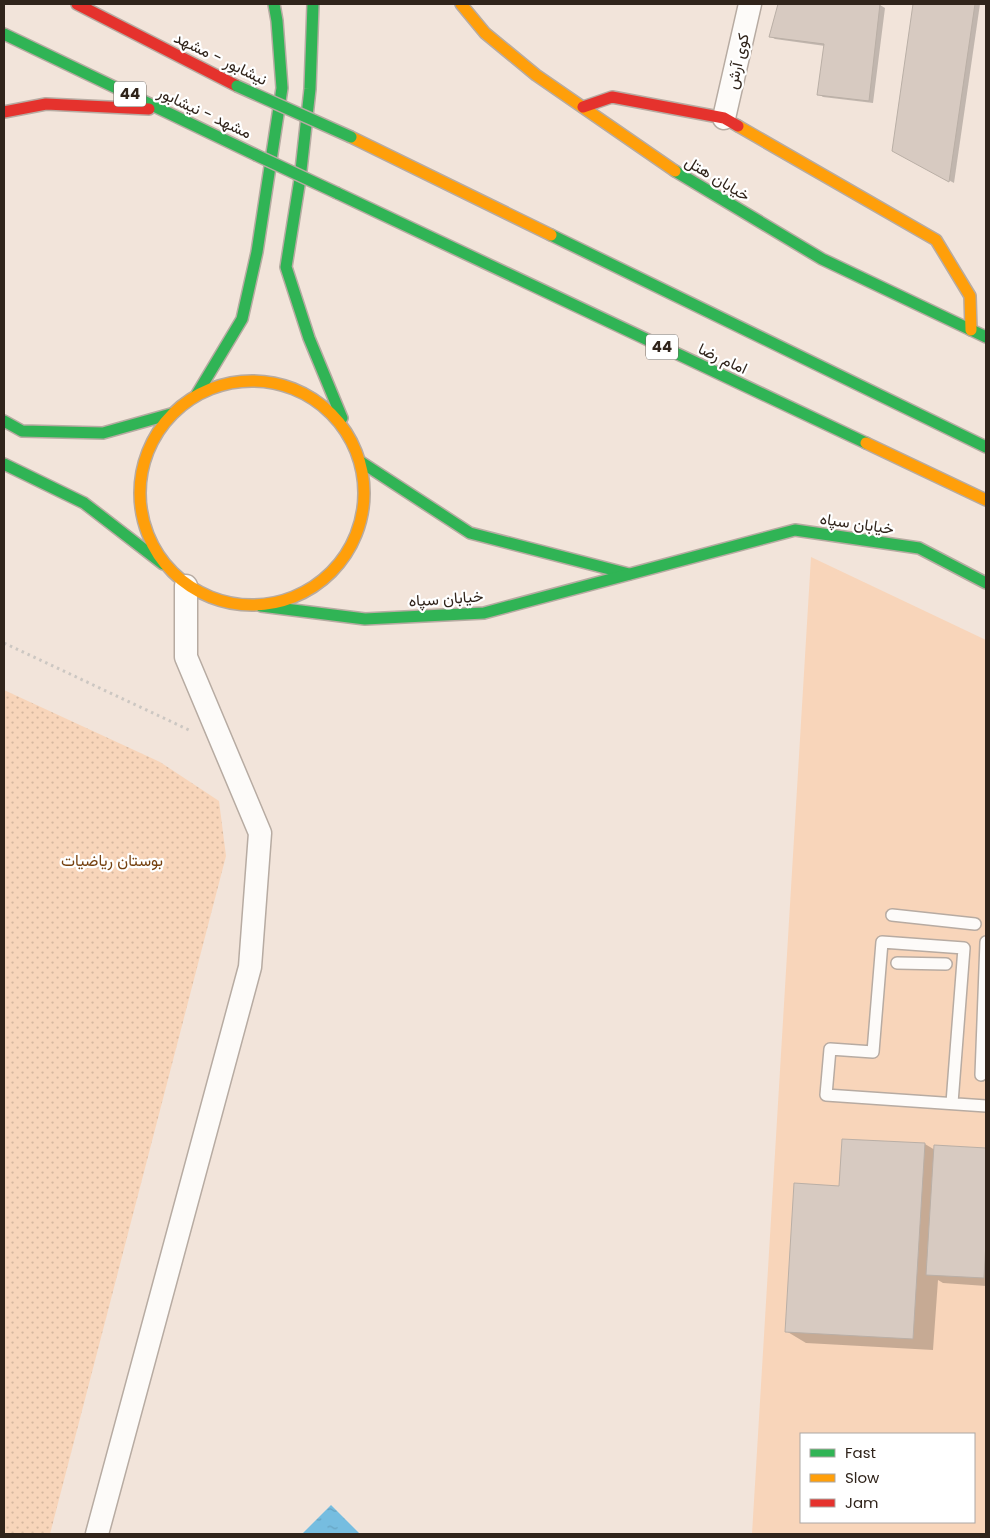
<svg xmlns="http://www.w3.org/2000/svg" width="990" height="1538" font-family="Poppins,Vazirmatn,sans-serif">
	<defs>
		<pattern id="park-dots" width="8" height="8" patternUnits="userSpaceOnUse" patternTransform="scale(1.25)"><rect width="8" height="8" fill="#f8d5ba"/><path d="M2 2h.1M6 6h.1" fill="none" stroke="#d5b79f" stroke-width="1.8" stroke-linecap="round"/></pattern>
		<pattern id="water-ripples" width="26" height="14" patternUnits="userSpaceOnUse" patternTransform="scale(1.25)"><rect width="26" height="14" fill="#76bde0"/><path d="M2 4q2-2 4 0t4 0M15 11q2-2 4 0t4 0" fill="none" stroke="#66a2c0"/></pattern>
	</defs>
	<rect width="100%" height="100%" fill="#f2e4da"/>
	<path fill="#f8d5ba" fill-rule="evenodd" d="M811,557L986,640V1534H752ZM801,1434H974V1522H801Z"/>
	<polygon fill="url(#park-dots)" points="4,690 160,762 219,801 226,856 50,1534 4,1534"/>
	<polygon fill="url(#water-ripples)" points="331,1505 360,1534 302,1534"/>
	<g fill="#0003">
		<polygon points="779,4 864,4 880,5 885,8 873,103 823,97 819,94 825,46 775,39 770,36"/>
		<polygon points="914,4 980,4 954,183 893,150"/>
		<polygon points="843,1140 925,1144 935,1150 935,1147 986,1150 986,1286 943,1283 938,1280 933,1350 806,1343 786,1331 841,1187"/>
	</g>
	<g fill="#d7cac1" stroke="#baafa6">
		<polygon points="778,4 880,4 869,101 817,95 824,44 769,37"/>
		<polygon points="913,4 975,4 949,182 892,151"/>
		<polygon points="842,1139 925,1143 913,1339 785,1332 794,1183 839,1186"/>
		<polygon points="934,1145 986,1148 986,1242 984,1278 926,1275"/>
	</g>
	<g fill="none" stroke-linecap="round" stroke-linejoin="round">
		<defs>
			<g id="lane">
				<polyline points="892,915 975,924"/>
				<polyline points="897,963 946,964"/>
				<polyline points="981,1075 986,942"/>
				<polyline points="952,1103 964,948 882,942 873,1052 830,1049 826,1095 986,1106"/>
			</g>
			<g id="street">
				<polyline points="724,118 750,4"/>
				<polyline points="97,1534 250,967 260,833 186,657 186,586"/>
			</g>
			<g id="fast">
				<polyline points="313,4 310,89 300,179 286,267 309,338 342,418"/>
				<polyline points="4,34 256,155"/>
				<polyline points="675,171 822,259 986,337"/>
				<polyline points="337,193 866,443"/>
				<polyline points="551,235 986,447"/>
				<polyline points="197,394 242,319 257,252 282,88 277,21 274,4"/>
				<polyline points="4,421 22,431 103,433 171,414"/>
				<polyline points="361,462 470,533 629,574"/>
				<polyline points="4,464 84,503 163,564"/>
				<polyline points="261,606 365,619 484,613 795,530 919,548 986,583"/>
			</g>
			<g id="slow">
				<polyline points="461,4 485,33 536,75 675,171"/>
				<polyline points="738,126 936,240 970,296 971,330"/>
				<polyline points="351,137 551,235"/>
				<circle cx="252" cy="493" r="112"/>
				<polyline points="866,443 986,500"/>
			</g>
			<g id="jam">
				<polyline points="77,4 237,86"/>
				<polyline points="583,107 612,97 724,118 738,126"/>
				<polyline points="4,112 46,104 149,109"/>
			</g>
		</defs>
		<use href="#lane" stroke="#b7aba2" stroke-width="14"/>
		<use href="#street" stroke="#b7aba2" stroke-width="25"/>
		<use href="#fast" stroke="#b7aba2" stroke-width="14"/>
		<use href="#slow" stroke="#b7aba2" stroke-width="14"/>
		<use href="#jam" stroke="#b7aba2" stroke-width="14"/>
		<polyline stroke="#ccc7c2" stroke-width="3" stroke-dasharray="2.5 4" stroke-linecap="butt" points="4,643 189,730"/>
		<use href="#lane" stroke="#fdfbf9" stroke-width="11"/>
		<use href="#street" stroke="#fdfbf9" stroke-width="22"/>
		<use href="#fast" stroke="#30b455" stroke-width="11"/>
		<use href="#slow" stroke="#ff9f0a" stroke-width="11"/>
		<use href="#jam" stroke="#e5322d" stroke-width="11"/>
		<defs>
			<g id="fast-bridge">
				<polyline points="237,86 351,137"/>
				<polyline points="256,155 337,193"/>
			</g>
		</defs>
		<use href="#fast-bridge" stroke="#b7aba2" stroke-width="14" stroke-linecap="butt"/>
		<use href="#fast-bridge" stroke="#30b455" stroke-width="11"/>
	</g>
	<g text-anchor="middle" stroke-width="4.5" stroke-linejoin="round" paint-order="stroke">
		<g fill="#fff" stroke="#6e665f" stroke-width="1">
			<rect x="114" y="81.5" width="32" height="25" rx="4"/>
			<rect x="646" y="334.5" width="32" height="25" rx="4"/>
		</g>
		<g font-size="15" font-weight="bold" fill="#30241b">
			<text x="130" y="99">44</text>
			<text x="662" y="352">44</text>
		</g>
		<g font-size="16" fill="#30241b" stroke="#fff">
			<text transform="translate(221 58) rotate(26)" y="6">نیشابور - مشهد</text>
			<text transform="translate(737 61) rotate(-77)" y="6">کوی آرش</text>
			<text transform="translate(205 112) rotate(25)" y="6">مشهد - نیشابور</text>
			<text transform="translate(718 178) rotate(31)" y="6">خیابان هتل</text>
			<text transform="translate(723 358) rotate(25)" y="6">امام رضا</text>
			<text transform="translate(857 523) rotate(8)" y="6">خیابان سپاه</text>
			<text transform="translate(446 598) rotate(-4)" y="6">خیابان سپاه</text>
		</g>
		<g font-size="16" fill="#754110" stroke="#fff">
			<text x="112" y="866">بوستان ریاضیات</text>
		</g>
	</g>
	<rect width="990" height="1538" fill="none" stroke="#30241b" stroke-width="10"/>
	<rect x="800" y="1433" width="175" height="90" fill="#ffffff" stroke="#aca7a4"/>
	<rect x="810" y="1449" width="25" height="8" fill="#30b455" stroke="#aca7a4"/>
	<text x="845" y="1458" font-size="15" fill="#30241b">Fast</text>
	<rect x="810" y="1474" width="25" height="8" fill="#ff9f0a" stroke="#aca7a4"/>
	<text x="845" y="1483" font-size="15" fill="#30241b">Slow</text>
	<rect x="810" y="1499" width="25" height="8" fill="#e5322d" stroke="#aca7a4"/>
	<text x="845" y="1508" font-size="15" fill="#30241b">Jam</text>
</svg>
